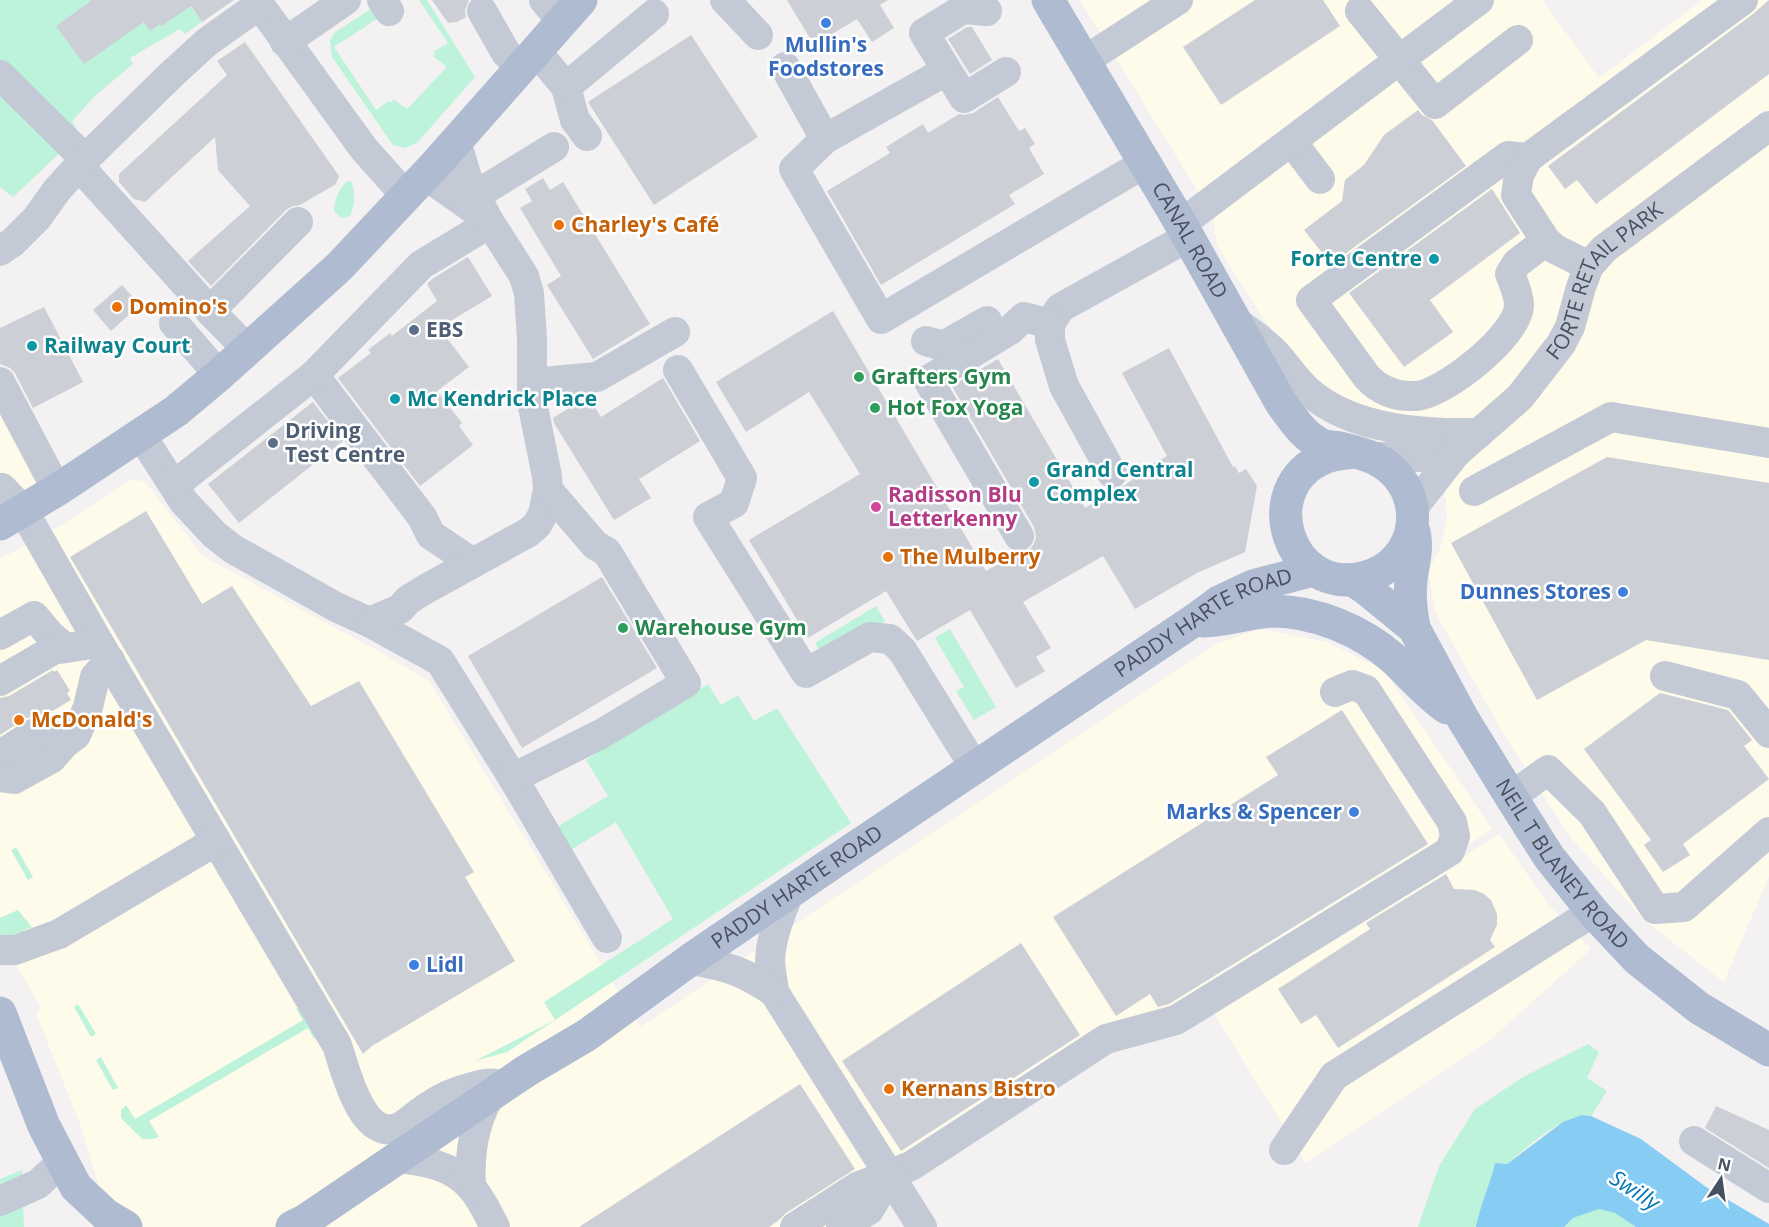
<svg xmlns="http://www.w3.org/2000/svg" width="1769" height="1227" font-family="'Open Sans',sans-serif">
	<rect width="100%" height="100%" fill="#f3f1f1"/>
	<g fill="#fefbea">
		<polygon points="1080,0 1542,0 1599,78 1702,0 1769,0 1769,876 1724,982 1644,920 1572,839 1507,740 1435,612 1428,572 1441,546 1447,517 1445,492 1393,416 1353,406 1321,386 1263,319 1217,245 1213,216"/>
		<polygon points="0,405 44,477 0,506"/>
		<polygon points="132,479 145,482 204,557 373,648 429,681 640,1027 1217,643 1260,629 1327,642 1384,670 1492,829 1245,994 1499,834 1549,905 1591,949 1491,1039 1306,1163 1214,1013 1177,1036 1134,1036 826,1227 111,1227 80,1124 37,1016 37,1011 41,1008 0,936 0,559 65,523"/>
	</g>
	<g fill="#bdf3da">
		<polygon points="0,0 98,0 139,15 150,30 160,24 162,26 189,4 202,22 185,34 180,29 130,58 133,64 96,95 72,121 79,135 13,197 0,187"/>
		<polygon points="419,0 427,0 475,77 417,143 405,148 393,145 332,57 330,41 334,33 377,5 383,15 334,47 376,110 389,101 392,103 393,99 407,109 447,67 433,56 435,54 433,52 448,43"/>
		<path d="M351,181C356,193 355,205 350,216L341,218L334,211C334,200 339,190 346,182Z"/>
		<polygon points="876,606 885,621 824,658 815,643"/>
		<polygon points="950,629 996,707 974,720 956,691 964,687 935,638"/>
		<polygon points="708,684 721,705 738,695 754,721 777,708 851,823 507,1052 475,1061 555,1020 544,1002 673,919 616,822 571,850 555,828 608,796 586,760"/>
		<polygon points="16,847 33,877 28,880 11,850"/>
		<polygon points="18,910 32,927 10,936 0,935 0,918"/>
		<polygon points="78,1004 96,1034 91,1037 74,1007"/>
		<polygon points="301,1006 319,1036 314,1039 308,1028 149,1121 159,1137 153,1139 142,1139 121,1118 121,1110 126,1105 135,1119 303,1020 296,1009"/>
		<path d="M1588,1044L1599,1052L1587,1078L1607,1091L1591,1116C1564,1113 1527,1147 1507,1164L1495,1163C1490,1185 1480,1205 1476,1227H1418L1439,1166L1475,1109L1523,1077Z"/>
		<polygon points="101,1057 118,1088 113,1090 96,1060"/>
		<polygon points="22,1170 24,1227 0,1227 0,1179"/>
		<polygon points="1599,1209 1615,1213 1636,1227 1564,1227 1573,1218"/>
	</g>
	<path fill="#87ccf3" d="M1582,1115L1591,1116L1641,1139L1706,1187L1769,1224V1227H1636L1615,1213L1599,1209L1573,1218L1564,1227H1476C1480,1205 1490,1185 1495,1163L1507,1164L1563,1122Z"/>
	<g fill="#cccfd6">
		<polygon points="92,0 234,0 202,22 191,6 162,26 160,24 150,31 144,22 84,64 56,26"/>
		<polygon points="432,0 469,0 465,10 466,17 457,22 448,23"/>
		<polygon points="787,0 888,0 880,5 894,28 872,42 857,19 814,45"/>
		<polygon points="1255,0 1323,0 1340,26 1221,105 1183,47"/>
		<polygon points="1769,0 1769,74 1596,204 1577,180 1565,189 1548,166 1753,14"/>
		<polygon points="967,27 972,27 992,60 970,74 948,39"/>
		<polygon points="691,35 758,137 654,205 588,102"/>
		<polygon points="245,42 339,176 336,184 300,205 293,206 286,210 211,286 188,261 250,206 218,170 215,137 145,202 134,199 119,182 119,174 227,75 217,61"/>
		<polygon points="998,97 1019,131 1025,128 1035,144 1029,148 1044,174 1009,195 1015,204 881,285 827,191 890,153 886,147 923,124 928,133 959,114 965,115 973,113"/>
		<polygon points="1418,110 1422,115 1432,120 1466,166 1331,264 1304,230 1342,201 1345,180 1364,165 1384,135"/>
		<polygon points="543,178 550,190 563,182 650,324 593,359 547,285 561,276 520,208 532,201 525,189"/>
		<polygon points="1492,189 1520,233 1430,300 1453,332 1404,367 1349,293"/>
		<polygon points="468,257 492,296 439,328 469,367 437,391 462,423 459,426 473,445 420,486 338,378 371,353 368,350 390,333 392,336 437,301 427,284 432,279"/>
		<polygon points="122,285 140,305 111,331 93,310"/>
		<polygon points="44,307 83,382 33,408 15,373 10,368 0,364 0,328"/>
		<polygon points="833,311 986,571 1018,553 1028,551 1034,544 1036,537 1034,527 952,386 998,359 1085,508 1121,488 1132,480 1131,477 1167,456 1122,373 1169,348 1233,467 1235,466 1239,473 1246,469 1257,486 1245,552 1197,573 1135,609 1103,556 1023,602 1051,648 1036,657 1045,671 1016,688 970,610 917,641 886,591 808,638 749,540 860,474 809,392 746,432 716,382"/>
		<polygon points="663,378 700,441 639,479 651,498 614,520 554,423 553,418 588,396 601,417"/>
		<polygon points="313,402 343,441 239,523 208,484"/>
		<polygon points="1607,457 1769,483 1769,660 1646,640 1537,700 1451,543"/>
		<polygon points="146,511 202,604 232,586 311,706 359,681 474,872 465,877 515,961 372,1046 363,1054 70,557"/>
		<polygon points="602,577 657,668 522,748 468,656"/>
		<polygon points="53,670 54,672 57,670 70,691 67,693 71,700 44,716 26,718 0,735 0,698 9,696"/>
		<polygon points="1660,693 1728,710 1752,740 1744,746 1769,779 1683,844 1690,855 1663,872 1644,845 1651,840 1584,749"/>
		<polygon points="1342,710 1428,844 1169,1004 1158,1007 1150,994 1116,1016 1053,917 1278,775 1266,757"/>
		<polygon points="1446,874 1454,889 1475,890 1484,894 1491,900 1497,914 1497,925 1490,940 1495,947 1338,1048 1316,1015 1301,1024 1278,989 1370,929 1366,923"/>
		<polygon points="1021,943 1080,1035 901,1151 842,1061"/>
		<polygon points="800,1084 855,1169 786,1213 779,1220 769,1227 579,1227"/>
		<polygon points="1716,1106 1769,1130 1769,1168 1705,1128"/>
	</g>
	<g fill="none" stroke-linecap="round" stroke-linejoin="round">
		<g stroke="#c3cad6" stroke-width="30">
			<polyline points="256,0 364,149 406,196"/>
			<polyline points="382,0 389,11"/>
			<polyline points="544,0 562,22"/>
			<polyline points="725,0 758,35"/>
			<polyline points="482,11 506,53 521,68"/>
			<polyline points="987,11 963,9 924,33 964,98 1006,72"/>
			<polyline points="1360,11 1435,104 1518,40"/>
			<polyline points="285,42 346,0"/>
			<polyline points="536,51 566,87 575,120 587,136"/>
			<polyline points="1084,61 1178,0"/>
			<polyline points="785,67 825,139 946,71"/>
			<polyline points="0,75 85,159"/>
			<polyline points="566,87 654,14"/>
			<polyline points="825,139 794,169 881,319 1128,173 1146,165"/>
			<polyline points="1292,142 1320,179"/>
			<path d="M1528,158L1508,156L1311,300L1367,377C1380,391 1396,397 1416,396C1444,394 1519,335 1519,305C1519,295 1514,284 1510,274L1517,263L1546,241"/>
			<polyline points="79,166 210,311 247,349"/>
			<polyline points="425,175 482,215"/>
			<polyline points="465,202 554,147"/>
			<polyline points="1181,224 1479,0"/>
			<polyline points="0,251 13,242 37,218 57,190 85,159 172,74 207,42 259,5"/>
			<polyline points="1589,266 1555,249 1546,241 1516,195 1519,175 1528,158 1743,0"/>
			<polyline points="210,311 298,222"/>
			<path d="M1236,322C1250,332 1264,341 1276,354C1287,366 1296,381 1309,392C1353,430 1423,434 1479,433"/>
			<polyline points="174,323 219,375"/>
			<polyline points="926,341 943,346 987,321"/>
			<polyline points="678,370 742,478 734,503 708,517 806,673 870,637 890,639 902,650 975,768"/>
			<polyline points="314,375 422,517 431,535 473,563"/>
			<polyline points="0,382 57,490"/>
			<polyline points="532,383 597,377 675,332"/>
			<polyline points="141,435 184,502 215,535 233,549 336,607 369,622 440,661 513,778 607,938"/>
			<polyline points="1374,457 1433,457 1456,453"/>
			<polyline points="1112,473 1064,386 1050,340 1050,324 1060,308 1188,237"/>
			<polyline points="172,483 182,479 314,375 421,265 490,223"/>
			<path d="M0,489L2,488L23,510L99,643L337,1045C345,1069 362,1144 400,1127C409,1122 417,1114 426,1108C440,1098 455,1091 472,1087C482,1084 493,1081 503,1087"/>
			<polyline points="1474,491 1611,417 1769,443"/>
			<path id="s1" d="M1412,509L1456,453L1520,397L1561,344L1570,327L1581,287L1589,266L1604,249L1769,126"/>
			<polyline points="1019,536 928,380 1010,330 1024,317 1050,324"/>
			<polyline points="369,622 400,609 408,600 424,590 529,532 537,525 543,514 548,490 547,476 532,402 532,340 529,293 524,276 487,218 467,178 456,141"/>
			<polyline points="0,635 34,616 50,635 64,647"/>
			<polyline points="1665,676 1738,695 1769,733"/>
			<polyline points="0,681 53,650 99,643"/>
			<polyline points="0,755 35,733 51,734"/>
			<polyline points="0,777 14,779 52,758 65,743 76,735 88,707 95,677 110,660"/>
			<polyline points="513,778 601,734 686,683 607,552 595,545 548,490"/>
			<polyline points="1511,797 1548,770 1592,813 1655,909 1684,907 1769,832"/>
			<path d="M789,893C780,915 770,940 770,963C771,973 773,983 774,992L922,1227"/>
			<polyline points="0,950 15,950 59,934 216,841"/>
			<path d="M690,960C727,966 743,971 774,992"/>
			<polyline points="1694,1141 1769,1188"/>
			<polyline points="1284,1150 1334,1076 1593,912"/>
			<path d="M395,1158C422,1160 452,1165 471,1187C481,1198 488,1214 495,1227"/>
			<path d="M471,1187C469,1155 473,1125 489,1097"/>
			<polyline points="0,1201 38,1184 62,1162"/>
			<polyline points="795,1227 857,1187 911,1166 1106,1039 1176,1020 1450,851 1455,836 1452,822 1366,690 1352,685 1335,692"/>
			<polyline points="841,1227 869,1210 891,1174"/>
		</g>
		<g stroke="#afbbd1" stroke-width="33">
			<path id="s2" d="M1048,0L1181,224L1281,403C1292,418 1304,437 1322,445C1327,447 1334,447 1340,448C1365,454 1387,459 1402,482C1415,501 1416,527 1405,547C1395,564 1380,574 1362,578C1288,595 1254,487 1324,458C1334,454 1345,453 1355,452"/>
			<polyline points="0,524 57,490 176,411 219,375 339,267 436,164 581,0"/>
			<path id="s3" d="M1352,580L1365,588L1414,628L1463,719L1511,797L1549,857L1593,912L1637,959L1699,1008L1769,1050"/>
			<path d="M1204,621C1227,621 1249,612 1272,611C1315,611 1361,630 1394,659C1412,676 1427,694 1447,708"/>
			<path d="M1414,628C1411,612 1409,596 1411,580C1413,563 1418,549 1414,532"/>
			<polyline points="0,1013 44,1126 76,1187 106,1215 126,1227"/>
			<path id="s4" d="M292,1227L306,1220L526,1071L587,1035L690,960L825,868L1193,621L1219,602L1253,586L1313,570"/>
		</g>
	</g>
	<g fill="#3f7fe0" stroke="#fff" stroke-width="2">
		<circle cx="826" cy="23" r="6"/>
		<circle cx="1623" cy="592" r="6"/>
		<circle cx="1354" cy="812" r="6"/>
		<circle cx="414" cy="965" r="6"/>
	</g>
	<g fill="#e8710a" stroke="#fff" stroke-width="2">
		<circle cx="559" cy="225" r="6"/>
		<circle cx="117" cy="307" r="6"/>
		<circle cx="888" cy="557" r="6"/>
		<circle cx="19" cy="720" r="6"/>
		<circle cx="889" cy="1089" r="6"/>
	</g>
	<g fill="#0f9aa8" stroke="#fff" stroke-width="2">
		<circle cx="1434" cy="259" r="6"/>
		<circle cx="32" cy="346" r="6"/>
		<circle cx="395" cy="399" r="6"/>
		<circle cx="1034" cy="482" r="6"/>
	</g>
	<g fill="#5c6f8a" stroke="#fff" stroke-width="2">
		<circle cx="414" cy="330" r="6"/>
		<circle cx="273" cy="443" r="6"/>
	</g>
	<g fill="#2e9e5b" stroke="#fff" stroke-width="2">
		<circle cx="859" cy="377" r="6"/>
		<circle cx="875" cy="408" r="6"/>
		<circle cx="623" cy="628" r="6"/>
	</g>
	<circle fill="#d1479c" stroke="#fff" stroke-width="2" cx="876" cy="507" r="6"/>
	<g text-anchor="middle" stroke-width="5" stroke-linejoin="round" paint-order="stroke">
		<g font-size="21" font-weight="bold" fill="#366cbe" stroke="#fff" text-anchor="end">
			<text x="826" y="52" text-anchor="middle">Mullin's<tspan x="826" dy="24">Foodstores</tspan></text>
			<text x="1611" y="599">Dunnes Stores</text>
			<text x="1342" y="819">Marks &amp; Spencer</text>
			<text x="426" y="972" text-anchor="start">Lidl</text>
		</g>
		<g font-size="21" font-weight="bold" fill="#c56008" stroke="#fff" text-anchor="start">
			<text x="571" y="232">Charley's Café</text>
			<text x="129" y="314">Domino's</text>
			<text x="900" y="564">The Mulberry</text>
			<text x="31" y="727">McDonald's</text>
			<text x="901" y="1096">Kernans Bistro</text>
		</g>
		<g font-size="21" fill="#475060" stroke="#fff">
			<text dy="7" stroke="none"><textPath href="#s2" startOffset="279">CANAL ROAD</textPath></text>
			<text dy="7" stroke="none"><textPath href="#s1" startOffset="303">FORTE RETAIL PARK</textPath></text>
			<text dy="7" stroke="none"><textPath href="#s4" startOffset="1095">PADDY HARTE ROAD</textPath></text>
			<text dy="7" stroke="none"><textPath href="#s3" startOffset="358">NEIL T BLANEY ROAD</textPath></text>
			<text dy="7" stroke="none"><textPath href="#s4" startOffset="609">PADDY HARTE ROAD</textPath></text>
		</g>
		<g font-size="21" font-weight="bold" fill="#0d838f" stroke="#fff" text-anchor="start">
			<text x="1422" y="266" text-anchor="end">Forte Centre</text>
			<text x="44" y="353">Railway Court</text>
			<text x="407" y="406">Mc Kendrick Place</text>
			<text x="1046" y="477">Grand Central<tspan x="1046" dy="24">Complex</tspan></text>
		</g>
		<g font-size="21" font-weight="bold" fill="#4e5e75" stroke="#fff" text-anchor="start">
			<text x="426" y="337">EBS</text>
			<text x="285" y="438">Driving<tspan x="285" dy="24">Test Centre</tspan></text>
		</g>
		<g font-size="21" font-weight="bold" fill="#27864d" stroke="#fff" text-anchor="start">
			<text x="871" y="384">Grafters Gym</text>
			<text x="887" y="415">Hot Fox Yoga</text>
			<text x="635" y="635">Warehouse Gym</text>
		</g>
		<g font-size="21" font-weight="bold" fill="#b23c85" stroke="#fff" text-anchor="start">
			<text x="888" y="502">Radisson Blu<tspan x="888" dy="24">Letterkenny</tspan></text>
		</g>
		<g font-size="22" font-style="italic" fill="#0177b8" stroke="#fff">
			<text transform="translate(1635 1190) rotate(33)" y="8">Swilly</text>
		</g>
	</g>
	<g transform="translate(1721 1179) rotate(13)" stroke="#ffffff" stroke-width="4.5" paint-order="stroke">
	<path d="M0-4.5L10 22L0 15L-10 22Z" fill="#475060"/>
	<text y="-9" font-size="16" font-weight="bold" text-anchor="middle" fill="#475060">N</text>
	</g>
</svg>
